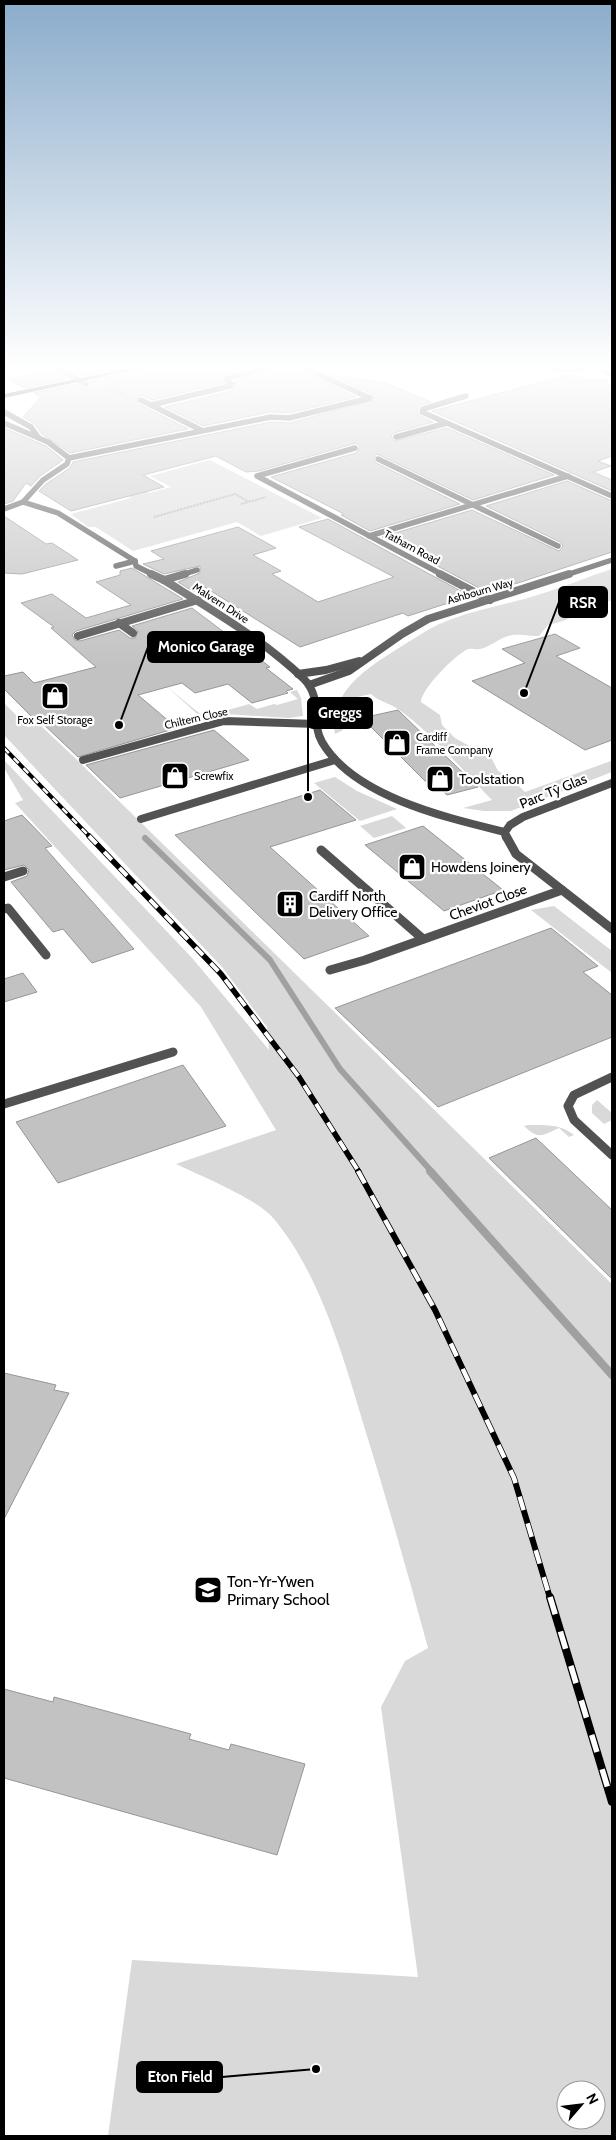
<svg xmlns="http://www.w3.org/2000/svg" width="616" height="2140" font-family="Cabin,sans-serif">
	<rect width="100%" height="100%" fill="#fff"/>
	<g fill="#d9d9d9" fill-rule="evenodd">
		<polygon points="210,460 322,518 261,536 237,522 133,551 96,527 88,527 71,514 131,498 110,485 122,478 149,493 171,487 150,476"/>
		<path d="M612,569V600C591,607 570,621 548,625L539,636C529,636 518,633 508,636C498,639 490,647 480,649C476,650 471,648 468,649C456,654 421,689 421,702L440,715L442,725L455,738L492,759L498,771L511,778L525,792L611,761L612,772L511,811H484L463,808L492,800C464,772 430,731 398,709C389,703 380,702 371,694L339,701L345,706L342,708L337,722L343,730L335,734C328,691 370,666 402,646C418,636 434,625 452,619C482,608 514,603 544,593C567,586 589,576 612,569Z"/>
		<polygon points="167,687 204,717 249,704 257,709 274,704 277,705 298,699 290,692 297,690 301,698 303,716 289,718 225,714 203,719"/>
		<path d="M4,703L28,727L39,724L73,756L612,1284V2136H108L132,1960L418,1977L381,1707L405,1661L428,1648C408,1574 387,1500 364,1426C344,1359 320,1274 274,1219C258,1199 201,1176 176,1164L276,1130L201,1007L15,803L23,800L4,768V760L193,959L269,1050L267,1027L222,967L4,735ZM566,2090H596V2120H566Z"/>
		<polygon points="335,777 357,791 397,809 360,821 314,783"/>
		<polygon points="392,816 406,828 374,838 360,826"/>
		<polygon points="554,906 612,951 612,973 531,910"/>
		<polygon points="597,1100 612,1113 612,1120 604,1124 592,1113 592,1105"/>
		<path d="M528,1125C545,1125 561,1124 574,1135L569,1137L559,1128C541,1136 539,1140 524,1126Z"/>
	</g>
	<g fill="none" stroke-linecap="round" stroke-linejoin="round">
		<polyline stroke="#a0a0a0" stroke-width="6" points="145,838 270,960 340,1069 432,1172"/>
		<polyline stroke="#a0a0a0" stroke-width="8" points="430,1171 612,1375"/>
	</g>
	<g fill="#c2c2c2" stroke="#969696">
		<polygon points="67,368 119,368 81,376"/>
		<polygon points="144,368 249,368 224,374 223,383 152,400 141,395 137,398 139,404 188,429 70,453 42,434 34,423 23,417 41,397 34,393 77,384 87,389 90,386 90,381"/>
		<polygon points="275,368 296,368 356,397 289,413 270,412 203,426 165,407 231,391 236,385 235,381 271,373"/>
		<polygon points="53,370 67,379 24,388 8,379"/>
		<polygon points="572,374 586,380 607,380 606,384 612,386 612,456 598,461 611,466 593,472 612,480 612,491 432,411"/>
		<polygon points="330,375 386,383 431,402 420,405 417,412 420,416 433,422 394,433 391,436 394,441 447,428 554,475 473,500 377,454 373,459 376,463 460,504 370,531 341,515 344,515 342,513 271,477 356,453 360,447 356,443 259,471 246,472 216,456 143,475 164,487 71,511 39,491 46,484 70,468 73,462 271,422 290,423 374,400 372,394"/>
		<polygon points="4,428 46,446 63,460 40,476 31,486 26,483 13,501 4,504"/>
		<polygon points="567,481 612,501 612,552 518,583 485,591 382,537 472,510 559,551 563,546 560,542 486,506"/>
		<polygon points="4,516 46,544 52,543 78,560 22,574 4,573"/>
		<polygon points="328,519 470,596 408,616 403,613 300,647 200,584 194,592 178,582 200,573 200,566 164,574 143,564 164,559 151,551 238,527 276,548 253,555 281,571 272,574 318,602 394,577 299,527"/>
		<polygon points="132,568 183,599 76,631 72,635 75,640 80,641 119,630 130,638 135,638 138,631 132,626 192,608 270,667 266,668 293,689 286,691 288,693 252,703 228,684 195,693 182,683 138,695 177,728 78,757 40,721 36,721 4,689 4,676 23,672 34,683 96,667 51,628 54,627 21,603 52,594 86,618 131,605 96,582 120,575 120,571"/>
		<polygon points="555,634 580,648 556,656 612,688 612,740 585,750 472,681 525,663 502,649"/>
		<polygon points="398,710 433,744 478,787 447,795 431,780 425,781 362,718"/>
		<polygon points="214,730 249,760 120,798 86,765"/>
		<polygon points="320,790 356,820 270,847 369,936 304,959 175,835"/>
		<polygon points="22,815 52,846 45,848 134,949 92,963 63,929 53,932 11,882 27,876 29,870 24,865 4,870 4,821"/>
		<polygon points="423,826 503,890 444,911 365,845"/>
		<polygon points="551,928 598,966 583,972 612,995 612,1037 438,1107 335,1008"/>
		<polygon points="23,973 37,992 4,1002 4,979"/>
		<polygon points="183,1065 226,1126 58,1183 16,1122"/>
		<polygon points="536,1138 612,1210 612,1279 489,1158"/>
		<polygon points="4,1373 56,1385 54,1390 69,1393 4,1519"/>
		<polygon points="4,1689 53,1702 54,1697 191,1734 189,1739 229,1750 231,1744 305,1764 277,1855 4,1778"/>
	</g>
	<g fill="none" stroke-linecap="round" stroke-linejoin="round">
		<g stroke="#747474" stroke-width="2" stroke-dasharray="0.5 1" stroke-linecap="butt">
			<polyline points="150,372 164,368"/>
			<polyline points="108,387 127,397"/>
			<polyline points="241,504 248,502"/>
			<polyline points="154,517 235,494 249,502 266,497"/>
		</g>
		<g stroke="#525252" stroke-width="5.5">
			<polyline points="552,368 567,370 587,368"/>
			<polyline points="135,561 136,566 154,575"/>
		</g>
		<g stroke="#525252" stroke-width="8">
			<polyline points="151,574 164,580"/>
			<polyline points="83,760 224,721 317,724"/>
			<polyline points="141,819 335,760"/>
		</g>
		<g stroke="#525252" stroke-width="9">
			<polyline points="321,850 423,939"/>
			<polyline points="4,877 23,871"/>
			<polyline points="4,909 8,908 46,955"/>
			<polyline points="330,970 365,960 562,890"/>
			<polyline points="4,1104 173,1052"/>
		</g>
		<g stroke="#525252" stroke-width="5.5">
			<polyline points="57,368 86,384"/>
			<polyline points="597,368 612,374"/>
			<polyline points="466,396 423,409 422,412 612,496"/>
			<polyline points="141,400 201,430"/>
			<polyline points="151,405 230,386 232,384 227,381 227,378 270,368"/>
			<polyline points="4,412 31,427 38,437"/>
			<polyline points="4,423 48,442 69,458"/>
			<polyline points="396,437 447,423"/>
			<polyline points="355,448 257,476 443,575"/>
			<polyline points="69,458 271,417 289,418 370,398 304,368"/>
			<polyline points="378,459 558,546"/>
			<polyline points="23,502 58,513 135,561"/>
			<polyline points="4,509 23,502 43,480 67,464 69,458"/>
			<polyline points="369,536 568,476"/>
			<polyline points="116,566 135,561"/>
			<polyline points="181,575 197,570"/>
			<polyline points="566,575 612,560"/>
		</g>
		<g stroke="#525252" stroke-width="8">
			<polyline points="440,574 490,600"/>
			<path d="M164,580C212,610 262,639 303,678C324,699 310,721 322,742C354,797 448,818 505,832"/>
			<polyline points="164,580 185,574"/>
			<polyline points="119,623 133,633"/>
			<polyline points="78,636 198,600"/>
			<polyline points="298,674 326,670 359,661"/>
			<polyline points="309,685 349,671 402,634 428,619 569,574"/>
			<polyline points="506,837 505,832 510,825 523,817 612,783"/>
		</g>
		<g stroke="#525252" stroke-width="9">
			<polyline points="506,836 516,854 612,929"/>
			<polyline points="612,1077 574,1095 568,1106 574,1120 612,1155"/>
		</g>
		<polygon fill="#000" fill-rule="evenodd" points="129,368 142,368 4,398 4,394"/>
		<defs>
			<polyline id="rail-far3" points="4,748 90,837"/>
			<polyline id="rail-far2" points="89,836 221,974 299,1077 359,1172"/>
			<polyline id="rail-far1" points="358,1171 435,1310 514,1478 550,1598"/>
			<polyline id="rail" points="550,1597 612,1802"/>
		</defs>
		<use href="#rail-far3" stroke="#000" stroke-width="4"/>
		<use href="#rail-far2" stroke="#000" stroke-width="5.5"/>
		<use href="#rail-far1" stroke="#000" stroke-width="6"/>
		<use href="#rail" stroke="#000" stroke-width="8"/>
		<use href="#rail-far3" stroke="#fff" stroke-width="2.5" stroke-dasharray="7" stroke-linecap="butt"/>
		<use href="#rail-far2" stroke="#fff" stroke-width="4" stroke-dasharray="11" stroke-linecap="butt"/>
		<use href="#rail-far1" stroke="#fff" stroke-width="4.5" stroke-dasharray="14" stroke-linecap="butt"/>
		<use href="#rail" stroke="#fff" stroke-width="5.5" stroke-dasharray="18" stroke-linecap="butt"/>
	</g>
	<linearGradient id="sky" x2="0" y2="1"><stop stop-color="#8baccb"/><stop offset="0.55" stop-color="#fff"/><stop offset="1" stop-color="#fff" stop-opacity="0"/></linearGradient>
	<rect width="616" height="668" fill="url(#sky)"/>
	<defs>
		<symbol id="shop-square" viewBox="-11 -11 22 22"><rect x="-9" y="-9" width="18" height="18" rx="4" fill="#000" stroke="#fff"/><path d="M-5-2.5h2.3a2.7 3.5 0 0 1 5.4 0H5L5.5 6h-11ZM-1.5-2.5h3a1.5 2.3 0 0 0-3 0Z" fill="#fff"/></symbol>
		<symbol id="building-square" viewBox="-11 -11 22 22"><rect x="-9" y="-9" width="18" height="18" rx="4" fill="#000" stroke="#fff"/><path d="M-4-6H4V6H1V3H-1V6H-4ZM-2.5-4.3h1.7v1.8h-1.7ZM.8-4.3h1.7v1.8H.8ZM-2.5-1h1.7V.8h-1.7ZM.8-1h1.7V.8H.8Z" fill="#fff"/></symbol>
		<symbol id="school-square" viewBox="-11 -11 22 22"><rect x="-9" y="-9" width="18" height="18" rx="4" fill="#000" stroke="#fff"/><path d="M0-5L7-2L0 1L-7-2ZM-4 1L0 2.5L4 1V4Q0 6-4 4Z" fill="#fff"/></symbol>
	</defs>
	<g fill-rule="evenodd">
		<use href="#shop-square" x="39" y="680" width="32" height="32"/>
		<use href="#shop-square" x="381" y="727" width="32" height="32"/>
		<use href="#shop-square" x="159" y="760" width="32" height="32"/>
		<use href="#shop-square" x="424" y="763" width="32" height="32"/>
		<use href="#shop-square" x="396" y="851" width="32" height="32"/>
		<use href="#building-square" x="274" y="888" width="32" height="32"/>
		<use href="#school-square" x="192" y="1574" width="32" height="32"/>
	</g>
	<g text-anchor="middle" stroke-width="4.5" stroke-linejoin="round" paint-order="stroke">
		<g font-size="11" fill="#000" stroke="#fff">
			<text transform="translate(412 547) rotate(28)" y="4">Tatham Road</text>
			<text transform="translate(480 591) rotate(-16)" y="4">Ashbourn Way</text>
			<text transform="translate(221 603) rotate(33)" y="4">Malvern Drive</text>
			<text transform="translate(196 718) rotate(-13)" y="4">Chiltern Close</text>
		</g>
		<g font-size="11" fill="#000" stroke="#fff" text-anchor="start">
			<text x="55" y="724" text-anchor="middle">Fox Self Storage</text>
			<text x="416" y="741">Cardiff<tspan x="416" dy="13">Frame Company</tspan></text>
			<text x="194" y="780">Screwfix</text>
		</g>
		<g font-size="14" fill="#000" stroke="#fff" text-anchor="start">
			<text x="459" y="784">Toolstation</text>
			<text x="431" y="872">Howdens Joinery</text>
			<text x="309" y="901">Cardiff North<tspan x="309" dy="16">Delivery Office</tspan></text>
		</g>
		<g font-size="14" fill="#000" stroke="#fff">
			<text transform="translate(553 791) rotate(-22)" y="5">Parc Tŷ Glas</text>
			<text transform="translate(488 902) rotate(-20)" y="5">Cheviot Close</text>
		</g>
		<g font-size="16" fill="#000" stroke="#fff" text-anchor="start">
			<text x="227" y="1587">Ton-Yr-Ywen<tspan x="227" dy="18">Primary School</tspan></text>
		</g>
	</g>
	<path fill="none" stroke="#000" stroke-width="2" d="M524 693L559 602M119 725L148 647M308 797L308 713M316 2069L222 2077"/>
	<g fill="#000" stroke="#fff" stroke-width="2">
		<circle cx="524" cy="693" r="5"/>
		<circle cx="119" cy="725" r="5"/>
		<circle cx="308" cy="797" r="5"/>
		<circle cx="316" cy="2069" r="5"/>
	</g>
	<g fill="#000" stroke="#000" stroke-width="2">
		<rect x="559" y="587" width="48" height="30" rx="5"/>
		<rect x="148" y="632" width="116" height="30" rx="5"/>
		<rect x="308" y="698" width="64" height="30" rx="5"/>
		<rect x="137" y="2062" width="85" height="30" rx="5"/>
	</g>
	<g font-size="15" text-anchor="middle" font-weight="bold" fill="#fff">
		<text x="583" y="608">RSR</text>
		<text x="206" y="652">Monico Garage</text>
		<text x="340" y="718">Greggs</text>
		<text x="180" y="2082">Eton Field</text>
	</g>
	<rect width="616" height="2140" fill="none" stroke="#000000" stroke-width="10"/>
	<g transform="translate(581 2105) rotate(62)"><circle r="24" fill="#ffffff" stroke="#999999"/>
	<path d="M0-4L9 19L0 12L-9 19Z" fill="#000000"/>
	<text y="-8" font-size="14" font-weight="bold" text-anchor="middle" fill="#000000">N</text>
	</g>
</svg>
